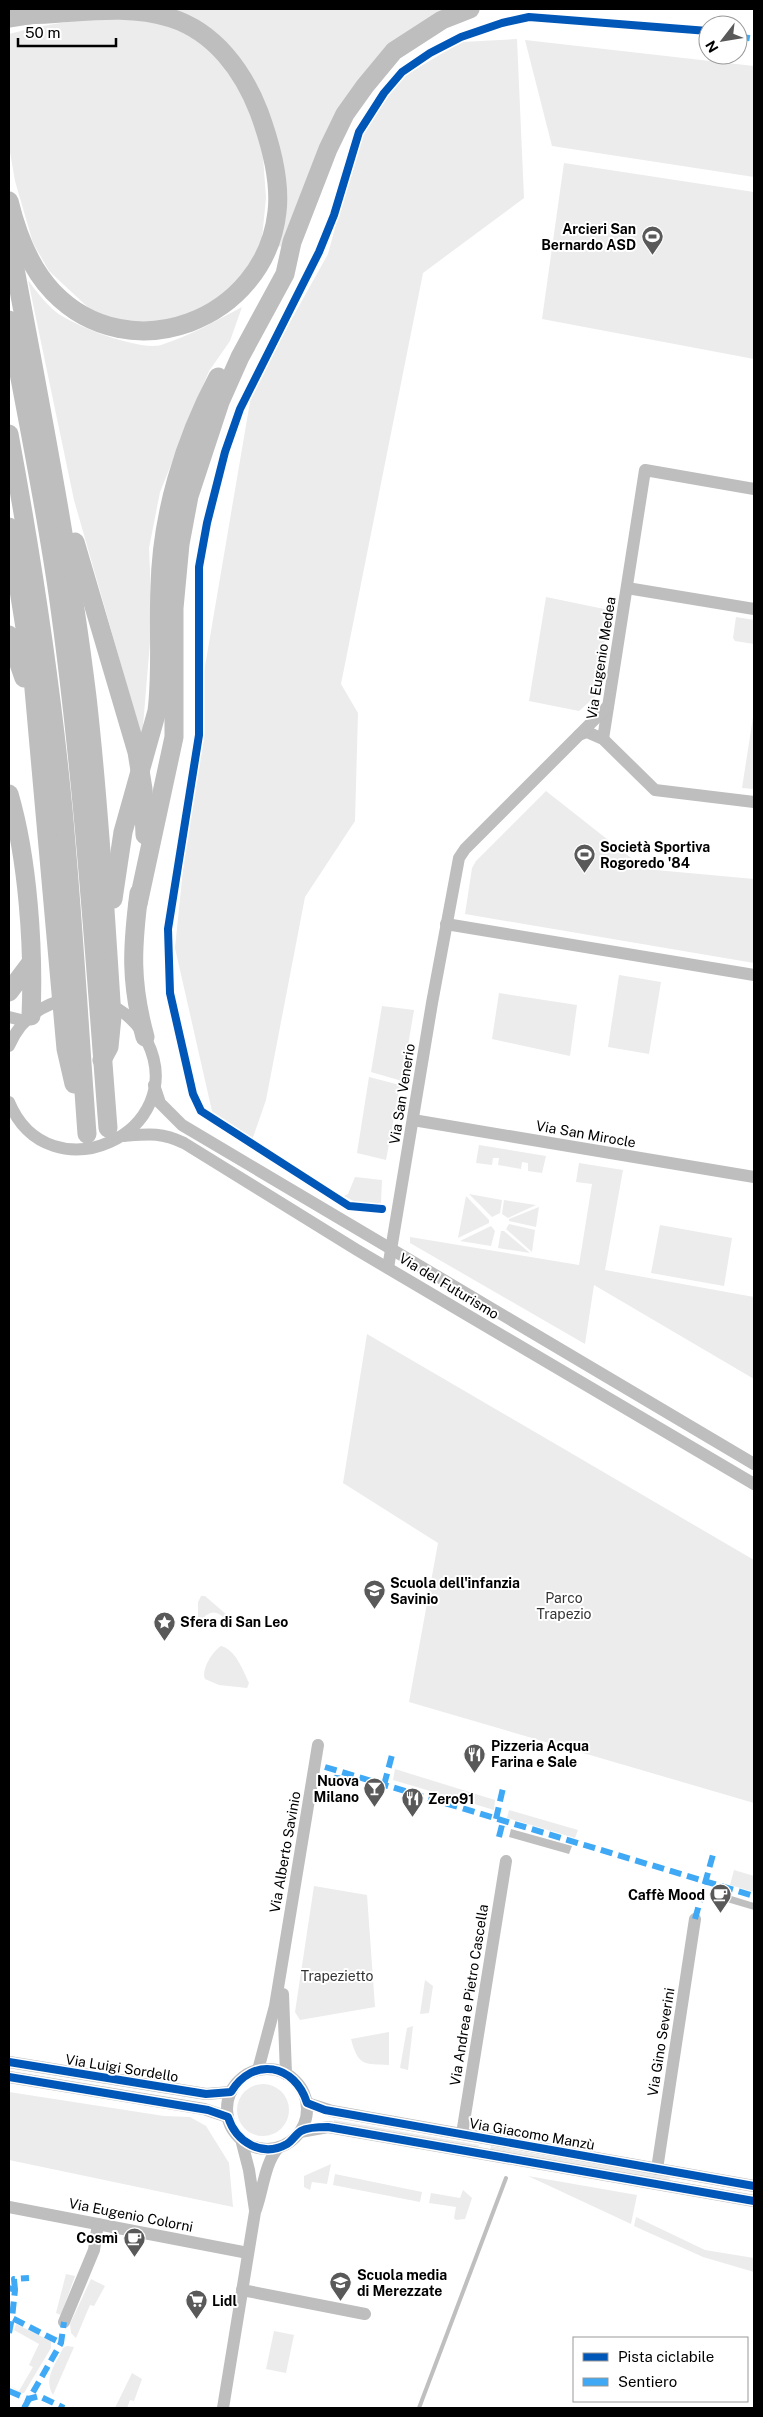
<svg xmlns="http://www.w3.org/2000/svg" width="763" height="2417" font-family="'Public Sans',sans-serif">
	<rect width="100%" height="100%" fill="#fff"/>
	<g fill="#ececec">
		<polygon points="157,9 461,9 391,48 282,247 277,245 255,84"/>
		<path d="M130,16L168,24L193,37L221,59L241,93L262,142L266,198L262,238L254,261L239,282L206,310L152,323L118,321L94,313L49,271L33,243L15,181L9,146V34C49,23 89,18 130,16Z"/>
		<polygon points="517,39 524,198 423,273 341,684 358,713 355,821 305,897 266,1100 251,1143 214,1120 175,948 202,684 252,390 328,254 357,145 396,81 461,42"/>
		<polygon points="525,40 754,66 754,177 552,146"/>
		<polygon points="564,163 754,192 754,359 542,319"/>
		<path d="M28,280C36,291 45,303 56,312C74,326 139,351 161,345C189,336 216,321 242,307L230,341L209,371L160,492L149,548L152,618L142,738L74,500Z"/>
		<polygon points="546,597 609,610 597,695 579,711 529,701"/>
		<polygon points="736,617 754,620 754,644 735,641 733,638"/>
		<polygon points="754,711 754,789 742,788"/>
		<polygon points="546,791 645,869 754,879 754,963 465,914 472,868 476,861"/>
		<polygon points="619,975 661,982 649,1054 608,1047"/>
		<polygon points="499,993 577,1005 570,1056 492,1039"/>
		<polygon points="382,1006 414,1010 402,1081 371,1072"/>
		<polygon points="369,1077 400,1085 386,1160 357,1153"/>
		<polygon points="479,1145 546,1156 542,1173 528,1171 528,1163 522,1162 521,1169 498,1165 499,1158 493,1158 492,1165 476,1163"/>
		<polygon points="579,1163 623,1170 605,1270 754,1297 754,1379 594,1285 585,1344 410,1243 410,1237 579,1265 592,1184 576,1182"/>
		<polygon points="355,1177 382,1180 381,1203 357,1203 344,1196 348,1194"/>
		<polygon points="469,1194 502,1200 500,1213 492,1217"/>
		<polygon points="466,1196 489,1220 489,1223 458,1238"/>
		<polygon points="504,1200 536,1205 508,1218 502,1214"/>
		<polygon points="539,1207 536,1227 509,1221 509,1219"/>
		<polygon points="509,1224 535,1230 532,1252 506,1229"/>
		<polygon points="660,1225 732,1238 724,1286 651,1273"/>
		<polygon points="491,1226 495,1231 491,1246 460,1241"/>
		<polygon points="501,1231 504,1231 530,1253 498,1248"/>
		<polygon points="367,1334 754,1560 754,1803 409,1702 438,1543 343,1483"/>
		<path d="M201,1596H205L227,1615L224,1618C218,1612 213,1610 205,1616L203,1625H198V1602Z"/>
		<path d="M221,1646C235,1649 243,1670 249,1683L247,1688L219,1685L205,1679C201,1669 213,1651 221,1646Z"/>
		<polygon points="395,1769 495,1800 494,1810 393,1780"/>
		<polygon points="509,1810 578,1830 575,1838 507,1818"/>
		<polygon points="734,1870 754,1876 754,1892 730,1885"/>
		<polygon points="314,1886 367,1895 375,2007 300,2020 295,2012"/>
		<polygon points="425,1980 433,1986 429,2013 420,2014"/>
		<polygon points="413,2026 408,2070 400,2068 407,2028"/>
		<path d="M389,2032V2065C364,2064 358,2066 351,2039Z"/>
		<circle cx="263" cy="2110" r="26"/>
		<polygon points="9,2092 164,2116 190,2117 206,2126 229,2163 233,2207 9,2160"/>
		<polygon points="334,2120 479,2145 478,2149 334,2123"/>
		<polygon points="491,2146 670,2177 669,2182 490,2150"/>
		<polygon points="331,2164 327,2184 312,2182 310,2190 304,2187 304,2176"/>
		<polygon points="335,2174 422,2192 420,2202 333,2185"/>
		<polygon points="528,2176 637,2195 631,2224"/>
		<polygon points="463,2190 472,2198 465,2219 456,2220 454,2218 456,2207 429,2203 431,2193 460,2198"/>
		<polygon points="636,2217 705,2250 754,2258 754,2272 703,2257 634,2226"/>
		<polygon points="66,2274 75,2276 61,2315 56,2313"/>
		<polygon points="91,2279 105,2286 94,2306 90,2305 76,2338 71,2333 70,2324"/>
		<polygon points="16,2324 51,2341 51,2348 24,2393 20,2393 9,2385 19,2391 33,2367 29,2365 39,2344 14,2330"/>
		<polygon points="274,2331 294,2335 286,2373 266,2369"/>
		<path d="M67,2346L74,2347L53,2395C43,2378 56,2364 63,2348Z"/>
		<polygon points="132,2373 142,2379 134,2401 130,2400 127,2408 115,2408"/>
	</g>
	<g fill="#bfbfbf">
		<polygon points="511,1829 572,1846 569,1854 509,1837"/>
		<polygon points="712,1890 754,1903 754,1910 710,1897"/>
	</g>
	<g fill="none" stroke-linecap="round" stroke-linejoin="round">
		<polyline stroke="#bfbfbf" stroke-width="4" points="419,2408 506,2178"/>
		<g stroke="#bebebe" stroke-width="12">
			<polyline points="627,588 754,609"/>
			<polyline points="579,735 587,732 603,739 655,790 754,802"/>
			<polyline points="603,739 645,470 754,489"/>
			<polyline points="446,924 754,975"/>
			<polyline points="9,1017 25,1021"/>
			<path d="M9,1046C20,1020 41,1004 69,999"/>
			<polyline points="154,1085 160,1103 182,1125 754,1464"/>
			<path d="M9,1102C49,1198 192,1133 147,1041C139,1024 124,1010 106,1003"/>
			<polyline points="413,1120 754,1177"/>
			<path d="M124,1136C148,1134 161,1132 184,1143L357,1250L754,1484"/>
			<polyline points="388,1268 432,1003 459,858 465,849 608,706"/>
			<polyline points="283,1994 286,2074"/>
			<polyline points="9,2062 206,2094 231,2092"/>
			<circle cx="267" cy="2109" r="40"/>
			<polyline points="258,2070 275,2006 318,1745"/>
			<polyline points="9,2077 204,2109 228,2117"/>
			<polyline points="307,2103 332,2111 754,2186"/>
			<polyline points="300,2132 328,2127 754,2201"/>
			<polyline points="462,2134 506,1861"/>
			<polyline points="241,2139 249,2170 255,2210"/>
			<polyline points="657,2169 695,1919"/>
			<polyline points="9,2207 248,2253"/>
			<polyline points="242,2290 365,2314"/>
			<polyline points="64,2322 94,2250 98,2224"/>
			<path d="M223,2408L255,2212C263,2192 264,2164 278,2148"/>
		</g>
		<g stroke="#bebebe" stroke-width="19">
			<polyline points="9,18 40,13"/>
			<path d="M9,201C17,234 29,267 53,292C130,372 265,320 277,212C281,179 270,142 259,112C243,71 215,32 171,18C125,3 75,14 28,15"/>
			<path d="M9,236C37,389 68,542 87,697C99,804 105,910 112,1017L109,1047L102,1060"/>
			<path d="M9,320C26,412 45,503 58,594C83,772 94,950 108,1128"/>
			<path d="M9,434C32,558 51,683 63,809C73,917 79,1025 87,1134"/>
			<polyline points="9,527 33,678 66,1049 74,1084"/>
			<polyline points="75,542 137,752 143,789 145,835"/>
			<polyline points="9,635 24,678"/>
			<path d="M9,794C28,859 34,949 31,1016"/>
			<path d="M139,893C132,948 130,982 145,1037"/>
			<path d="M113,899L123,832L157,711C162,671 158,630 160,589C161,516 184,441 218,377"/>
			<polyline points="138,904 174,737 174,608 180,544 189,496 220,402 240,357 285,274 292,242 328,149 345,114 365,86 394,51 442,20 470,9"/>
			<polyline points="9,992 30,964"/>
		</g>
		<g stroke="#3fa9f5" stroke-width="6" stroke-dasharray="12 6" stroke-linecap="butt">
			<polyline points="738,36 754,39"/>
			<polyline points="325,1767 754,1896"/>
			<polyline points="384,1785 392,1755"/>
			<polyline points="336,1787 338,1771"/>
			<polyline points="496,1819 503,1788"/>
			<polyline points="499,1837 503,1821"/>
			<polyline points="695,1919 714,1851"/>
			<polyline points="9,2288 15,2290 12,2318 61,2343"/>
			<polyline points="15,2290 14,2279 29,2278"/>
			<polyline points="9,2333 12,2318"/>
			<polyline points="9,2391 28,2399 39,2396 64,2408"/>
			<polyline points="24,2408 61,2343 64,2322"/>
		</g>
		<defs>
			<g id="cycleway">
				<polyline points="382,1209 349,1206 201,1111 193,1094 170,993 168,929 199,735 199,567 207,523 225,452 240,409 319,252 334,215 359,132 384,93 402,72 430,53 461,37 502,23 529,17 708,31"/>
				<path d="M9,2062L206,2094L231,2092C253,2056 295,2064 307,2103L325,2110L754,2186"/>
				<path d="M9,2077L208,2110L228,2117C236,2142 262,2158 287,2144C292,2141 296,2134 301,2131C308,2127 320,2127 328,2127L754,2201"/>
			</g>
		</defs>
		<use href="#cycleway" stroke="#fff" stroke-width="11"/>
		<use href="#cycleway" stroke="#0057b8" stroke-width="8"/>
	</g>
	<defs>
		<symbol id="stadium-pin" viewBox="-11 -11 22 30"><path d="M0 17L-7.5 6A9.5 9.5 0 1 1 7.5 6Z" fill="#595959" stroke="#fff"/><path d="M0-5a6.5 5 0 1 0 0 10a6.5 5 0 1 0 0-10ZM-3.5-1.8h7v3.6h-7Z" fill="#fff"/></symbol>
		<symbol id="school-pin" viewBox="-11 -11 22 30"><path d="M0 17L-7.5 6A9.5 9.5 0 1 1 7.5 6Z" fill="#595959" stroke="#fff"/><path d="M0-5L7-2L0 1L-7-2ZM-4 1L0 2.5L4 1V4Q0 6-4 4Z" fill="#fff"/></symbol>
		<symbol id="sight-pin" viewBox="-11 -11 22 30"><path d="M0 17L-7.5 6A9.5 9.5 0 1 1 7.5 6Z" fill="#595959" stroke="#fff"/><path d="M0-6L1.8-2.2L6-1.7L2.9 1.2L3.7 5.4L0 3.3L-3.7 5.4L-2.9 1.2L-6-1.7L-1.8-2.2Z" fill="#fff"/></symbol>
		<symbol id="restaurant-pin" viewBox="-11 -11 22 30"><path d="M0 17L-7.5 6A9.5 9.5 0 1 1 7.5 6Z" fill="#595959" stroke="#fff"/><path d="M-5-6h1v4h1v-4h1v4h1v-4h1v5L-1.5 .5V6h-2V.5L-5-1ZM5-6V6H3V1.5H1.5Q1.5-4 5-6Z" fill="#fff"/></symbol>
		<symbol id="bar-pin" viewBox="-11 -11 22 30"><path d="M0 17L-7.5 6A9.5 9.5 0 1 1 7.5 6Z" fill="#595959" stroke="#fff"/><path d="M-6-5H6L.8 .8V4.5H3.5V6h-7V4.5H-.8V.8Z" fill="#fff"/></symbol>
		<symbol id="cafe-pin" viewBox="-11 -11 22 30"><path d="M0 17L-7.5 6A9.5 9.5 0 1 1 7.5 6Z" fill="#595959" stroke="#fff"/><path d="M-5.5-4.5H6V0H3Q3 3.5 0 3.5H-2.5Q-5.5 3.5-5.5 0ZM3-3.2v2h1.7v-2ZM-6 4.5H4V6H-6Z" fill="#fff"/></symbol>
		<symbol id="supermarket-pin" viewBox="-11 -11 22 30"><path d="M0 17L-7.5 6A9.5 9.5 0 1 1 7.5 6Z" fill="#595959" stroke="#fff"/><path d="M-6-5.5h2.5l.6 2H6L4.5 2H-2.5L-4.4-4H-6ZM-1.5 3.2a1.3 1.3 0 1 0 .1 0ZM3 3.2a1.3 1.3 0 1 0 .1 0Z" fill="#fff"/></symbol>
	</defs>
	<g fill-rule="evenodd">
		<use href="#stadium-pin" x="640" y="224" width="25" height="34"/>
		<use href="#stadium-pin" x="572" y="842" width="25" height="34"/>
		<use href="#school-pin" x="362" y="1578" width="25" height="34"/>
		<use href="#sight-pin" x="152" y="1610" width="25" height="34"/>
		<use href="#restaurant-pin" x="462" y="1742" width="25" height="34"/>
		<use href="#bar-pin" x="362" y="1776" width="25" height="34"/>
		<use href="#restaurant-pin" x="400" y="1786" width="25" height="34"/>
		<use href="#cafe-pin" x="708" y="1882" width="25" height="34"/>
		<use href="#cafe-pin" x="122" y="2226" width="25" height="34"/>
		<use href="#school-pin" x="328" y="2270" width="25" height="34"/>
		<use href="#supermarket-pin" x="184" y="2288" width="25" height="34"/>
	</g>
	<g text-anchor="middle" stroke-width="4" stroke-linejoin="round" paint-order="stroke">
		<g font-size="14" font-weight="bold" fill="#000" stroke="#fff" text-anchor="start">
			<text x="636" y="234" text-anchor="end">Arcieri San<tspan x="636" dy="16">Bernardo ASD</tspan></text>
			<text x="600" y="852">Società Sportiva<tspan x="600" dy="16">Rogoredo '84</tspan></text>
			<text x="390" y="1588">Scuola dell'infanzia<tspan x="390" dy="16">Savinio</tspan></text>
			<text x="180" y="1627">Sfera di San Leo</text>
			<text x="491" y="1751">Pizzeria Acqua<tspan x="491" dy="16">Farina e Sale</tspan></text>
			<text x="359" y="1786" text-anchor="end">Nuova<tspan x="359" dy="16">Milano</tspan></text>
			<text x="428" y="1804">Zero91</text>
			<text x="705" y="1900" text-anchor="end">Caffè Mood</text>
			<text x="118" y="2243" text-anchor="end">Cosmì</text>
			<text x="357" y="2280">Scuola media<tspan x="357" dy="16">di Merezzate</tspan></text>
			<text x="212" y="2306">Lidl</text>
		</g>
		<g font-size="14" fill="#000" stroke="#fff">
			<text transform="translate(601 658) rotate(-81)" y="5">Via Eugenio Medea</text>
			<text transform="translate(402 1094) rotate(-81)" y="5">Via San Venerio</text>
			<text transform="translate(586 1134) rotate(10)" y="5">Via San Mirocle</text>
			<text transform="translate(449 1286) rotate(31)" y="5">Via del Futurismo</text>
			<text transform="translate(285 1852) rotate(-80)" y="5">Via Alberto Savinio</text>
			<text transform="translate(469 1995) rotate(-81)" y="5">Via Andrea e Pietro Cascella</text>
			<text transform="translate(661 2042) rotate(-81)" y="5">Via Gino Severini</text>
			<text transform="translate(122 2068) rotate(9)" y="5">Via Luigi Sordello</text>
			<text transform="translate(532 2134) rotate(10)" y="5">Via Giacomo Manzù</text>
			<text transform="translate(131 2215) rotate(11)" y="5">Via Eugenio Colorni</text>
		</g>
		<g font-size="14" fill="#333" stroke="#fff">
			<text x="564" y="1603">Parco<tspan x="564" dy="16">Trapezio</tspan></text>
			<text x="337" y="1981">Trapezietto</text>
		</g>
	</g>
	<rect width="763" height="2417" fill="none" stroke="#000000" stroke-width="20"/>
	<rect x="573" y="2337" width="175" height="65" fill="#ffffff" stroke="#999999"/>
	<rect x="583" y="2353" width="25" height="8" fill="#0057b8" stroke="#999999"/>
	<text x="618" y="2362" font-size="15" fill="#000000">Pista ciclabile</text>
	<rect x="583" y="2378" width="25" height="8" fill="#3fa9f5" stroke="#999999"/>
	<text x="618" y="2387" font-size="15" fill="#000000">Sentiero</text>
	<g transform="translate(723 40) rotate(239)"><circle r="24" fill="#ffffff" stroke="#999999"/>
	<path d="M0-4L9 19L0 12L-9 19Z" fill="#595959"/>
	<text y="-8" font-size="14" font-weight="bold" text-anchor="middle" fill="#000000">N</text>
	</g>
	<path d="M18 38v8h98v-8" fill="none" stroke="#000000" stroke-width="2.5"/>
	<text x="25" y="38" font-size="15" fill="#000000" stroke="#ffffff" stroke-width="4" paint-order="stroke">50 m</text>
</svg>
